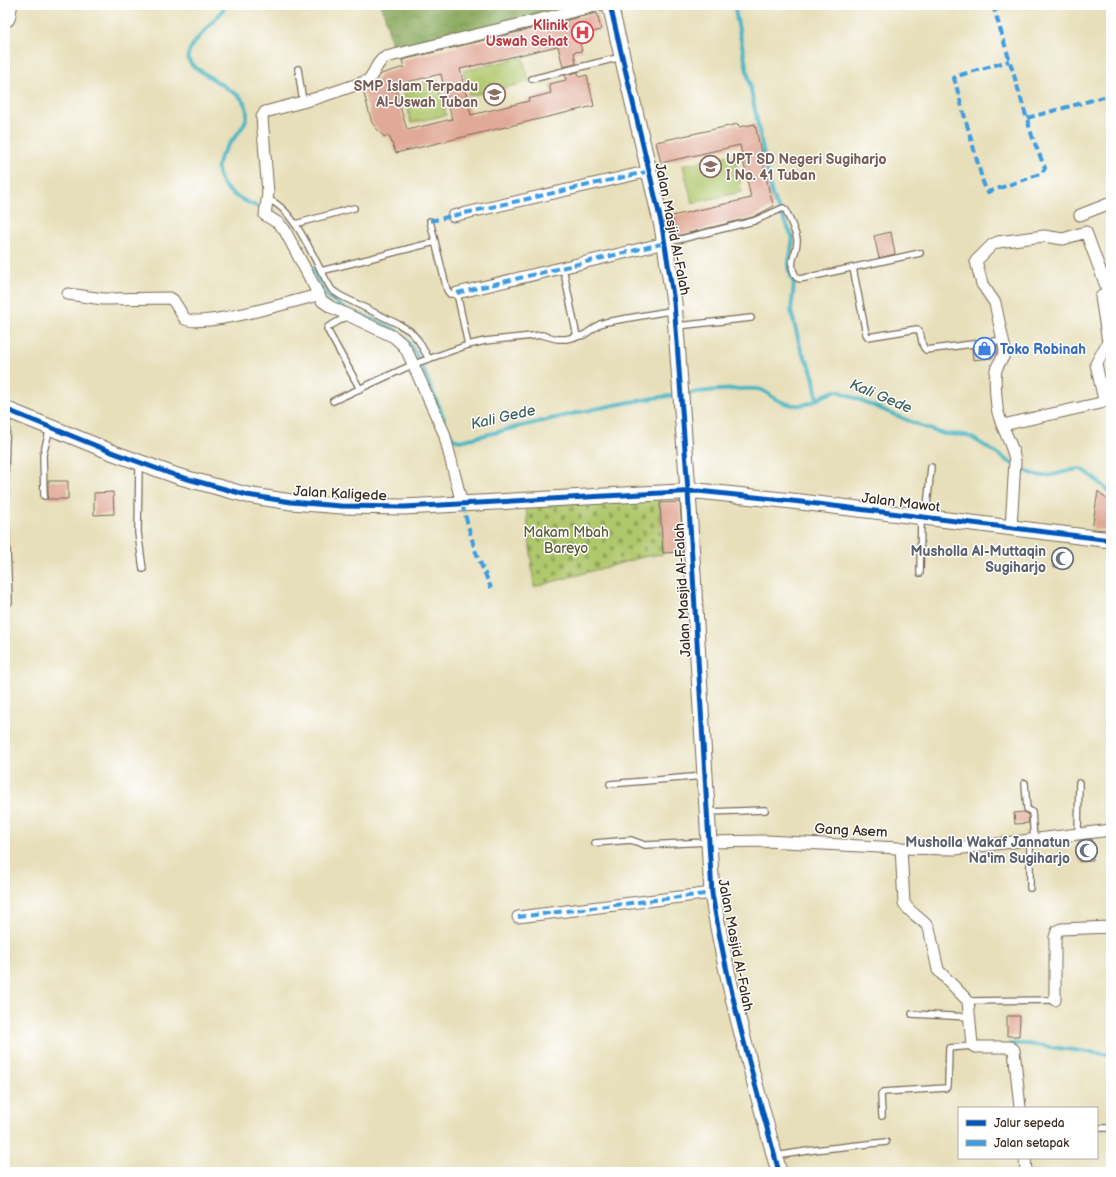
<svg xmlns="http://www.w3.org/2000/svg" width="1116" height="1177" font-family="'Balsamiq Sans',sans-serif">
	<defs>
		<pattern id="forest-crowns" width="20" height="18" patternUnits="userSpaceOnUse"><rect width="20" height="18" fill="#8cac60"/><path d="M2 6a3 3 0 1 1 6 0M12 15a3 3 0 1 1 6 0" fill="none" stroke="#748c4f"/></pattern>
		<pattern id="cemetery-stones" width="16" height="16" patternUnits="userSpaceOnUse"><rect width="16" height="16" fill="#b0c86d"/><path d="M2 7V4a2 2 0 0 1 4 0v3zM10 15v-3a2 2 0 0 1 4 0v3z" fill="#90a359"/></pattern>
	</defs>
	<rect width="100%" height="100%" fill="#fff"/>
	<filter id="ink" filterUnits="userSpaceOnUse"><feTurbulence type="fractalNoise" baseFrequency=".025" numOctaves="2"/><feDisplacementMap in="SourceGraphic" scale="8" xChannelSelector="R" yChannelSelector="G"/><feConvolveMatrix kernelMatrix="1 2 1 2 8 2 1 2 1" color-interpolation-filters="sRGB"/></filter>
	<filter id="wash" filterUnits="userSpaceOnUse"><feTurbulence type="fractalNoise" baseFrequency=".012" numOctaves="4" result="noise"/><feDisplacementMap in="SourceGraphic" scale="16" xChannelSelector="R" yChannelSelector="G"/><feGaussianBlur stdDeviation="0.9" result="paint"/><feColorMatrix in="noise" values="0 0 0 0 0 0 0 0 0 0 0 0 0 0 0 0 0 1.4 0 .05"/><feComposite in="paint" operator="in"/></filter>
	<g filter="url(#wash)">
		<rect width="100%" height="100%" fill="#e7dfba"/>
		<g fill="#b0c86d" stroke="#767946">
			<polygon points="523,57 529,82 469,96 463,71"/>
			<polygon points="438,80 446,115 411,123 403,88"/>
			<polygon points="734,154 742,192 692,203 683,165"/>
		</g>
		<polygon fill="url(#forest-crowns)" stroke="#646b3f" points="380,5 579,5 393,50 385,16"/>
		<polygon fill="url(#cemetery-stones)" stroke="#767946" points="659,498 663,554 643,557 534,587 526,506"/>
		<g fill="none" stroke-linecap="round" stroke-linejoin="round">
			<g stroke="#46b5c1" stroke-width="4">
				<polyline points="170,5 175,5"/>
				<path d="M226,5C219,19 190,41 188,55C188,59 190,63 193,66L239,96C267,125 213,145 218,171C224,207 274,202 291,229L323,290C339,315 380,316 402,335C418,349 434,397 444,419"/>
				<polyline points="734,5 772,195 793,238 789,263 789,270 794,284 791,311 801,350 810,367 814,379 817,400"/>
				<path d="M448,429L453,439L460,441C532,424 603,404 676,395C703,391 731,388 758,389C764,390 769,394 774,398C782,403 792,406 801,405C815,405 825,391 838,391L926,428L944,434L966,435L972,438C991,448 1022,475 1044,476C1056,476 1068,469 1081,469L1089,474L1111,493"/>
				<polyline points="1010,1044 1027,1044 1111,1055"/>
			</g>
		</g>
		<g id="blocks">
			<g fill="#e1aa98" fill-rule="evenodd">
				<path d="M597,13L601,30L578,35L582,51L574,52L576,64L563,67L558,46L460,69L471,115L529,101L528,99L551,93L549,84L566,80L565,75L578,72L579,77L587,75L594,106L396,153L389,136L384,137L372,123L363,90L374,84L381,74L404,67L402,60ZM441,74L452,119L407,130L394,85Z"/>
				<polygon points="738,124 739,127 755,124 770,195 774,206 753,217 677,236 672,216 751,198 740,145 661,163 656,142"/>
				<polygon points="891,232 895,254 879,258 874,236"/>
				<polygon points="997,345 997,353 992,354 992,358 973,360 972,348"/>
				<polygon points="48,481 68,481 68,499 47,499 48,496"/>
				<polygon points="1098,491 1111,503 1111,522 1109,522 1107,530 1092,529"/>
				<polygon points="113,492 114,514 94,515 94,493"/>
				<polygon points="680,502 683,552 663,553 660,503"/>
				<polygon points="1054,551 1070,552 1069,568 1053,567"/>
				<polygon points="1024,812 1028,815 1029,823 1015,824 1014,813"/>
				<polygon points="1092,839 1093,861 1079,862 1079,841"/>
				<polygon points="1007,1016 1020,1016 1019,1036 1007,1036"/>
			</g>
		</g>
	</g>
	<g filter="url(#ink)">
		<use href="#blocks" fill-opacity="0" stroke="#776955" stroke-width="1"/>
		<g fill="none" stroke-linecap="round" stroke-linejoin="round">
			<defs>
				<g id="lane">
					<polyline points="298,69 303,102"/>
					<polyline points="532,79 621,57"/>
					<path d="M267,199C297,209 315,265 332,290L341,296L400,325L410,331L418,340L429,359"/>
					<polyline points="430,221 447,290 450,294 457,293 468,345"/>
					<polyline points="295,224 354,208"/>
					<path d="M665,243L754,221L783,208L786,210C789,219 795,230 797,239C798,254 786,262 797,278L800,279L920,253"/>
					<polyline points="563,268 577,337"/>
					<path d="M853,268L866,334L868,337L917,329C924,334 919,345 926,350L1003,340"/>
					<polyline points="321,271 435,242"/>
					<polyline points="348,316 328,327 327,329 360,389"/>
					<polyline points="677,326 751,318"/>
					<polyline points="333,401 414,364 468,345 485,341 542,335 557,339 566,339 584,335 600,324 606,322 675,310"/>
					<path d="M8,412C2,475 7,539 9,602"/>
					<polyline points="139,464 138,533 143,569"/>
					<polyline points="44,496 43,455 50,428"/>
					<polyline points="926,517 931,467"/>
					<polyline points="920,573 921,518"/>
					<polyline points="1025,783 1027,809 1032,812 1034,840"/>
					<polyline points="610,784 704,776"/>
					<polyline points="708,812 765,810"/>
					<polyline points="1078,834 1079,783"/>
					<polyline points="595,843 631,840 645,845 708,842"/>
					<polyline points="1030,888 1030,840"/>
					<polyline points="968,1001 1055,1000"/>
					<polyline points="912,1014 970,1017"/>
					<polyline points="882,1116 881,1095 883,1092 946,1088 948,1086 949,1048 972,1046"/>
					<polyline points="1097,1128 1111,1128"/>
					<polyline points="775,1156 814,1150 886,1142"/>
				</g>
				<g id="street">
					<polyline points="1080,215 1108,204"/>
					<polyline points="453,216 650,171"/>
					<polyline points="457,293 665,243"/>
					<path d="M68,294L103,299L170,298L173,300L185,319C203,328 295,301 318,295"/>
					<path d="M1003,425L1101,403L1104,400L1096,364L1108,342L1101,297L1106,292L1107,289L1086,232L1063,239L1044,236L998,242L992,245L976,261L982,284L995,303L1005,350C1005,358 998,362 996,370C994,381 996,396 997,407C999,426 1013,442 1015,461L1011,528"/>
					<path d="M462,504L444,433L407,351L402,344L394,337L331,307L322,301L284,229L278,223L265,215L268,193L262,117L265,112L317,98L367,81C376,74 375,62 386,57L599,5"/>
					<polyline points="708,842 766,841 898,848 955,849 1111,830"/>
					<path d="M901,848L904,903C910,914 922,918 929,928L938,970L968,1001L972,1045L975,1047H1010L1014,1050L1020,1108"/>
					<polyline points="518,917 712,893"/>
					<polyline points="1055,1000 1055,937 1057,931 1061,929 1111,927"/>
					<polyline points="1025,1158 1026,1172"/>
				</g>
				<g id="secondary">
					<path d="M610,5L662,226L674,302L688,491L712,893C727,987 754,1080 779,1172"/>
					<polyline points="5,409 114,453 177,476 247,495 291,502 341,506 404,507 698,491 801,502 1111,540"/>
				</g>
				<polyline id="highway" points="5,17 7,5"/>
			</defs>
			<use href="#lane" stroke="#776955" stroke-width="8"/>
			<use href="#street" stroke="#776955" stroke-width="13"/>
			<use href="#secondary" stroke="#776955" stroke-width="17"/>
			<use href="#highway" stroke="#776955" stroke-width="22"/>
			<use href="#lane" stroke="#fff" stroke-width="5.5"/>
			<use href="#street" stroke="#fff" stroke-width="11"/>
			<use href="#secondary" stroke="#fff" stroke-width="15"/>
			<use href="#highway" stroke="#fff" stroke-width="20"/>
			<g stroke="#3f9ce0" stroke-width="4" stroke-dasharray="8 4" stroke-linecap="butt">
				<polyline points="993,5 1033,139 1045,168 1042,173 1029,178 988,192 986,190 983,182 954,78 957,76 1009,61"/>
				<polyline points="1027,118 1111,95"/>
				<polyline points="430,221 650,171"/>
				<polyline points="457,293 665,243"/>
				<polyline points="462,504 475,550 491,588"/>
				<polyline points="518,917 712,893"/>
			</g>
			<defs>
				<g id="cycleway">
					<path d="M610,5L662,226L674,302L688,491L712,893C727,987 754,1080 779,1172"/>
					<polyline points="5,409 114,453 177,476 247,495 291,502 341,506 404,507 698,491 801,502 1111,540"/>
				</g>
			</defs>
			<use href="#cycleway" stroke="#fff" stroke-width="8"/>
			<use href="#cycleway" stroke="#0057b8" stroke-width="5"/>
		</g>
	</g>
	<defs>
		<symbol id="hospital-ring" viewBox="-11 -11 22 22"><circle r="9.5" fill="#fff" stroke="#e0444e" stroke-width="1.5"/><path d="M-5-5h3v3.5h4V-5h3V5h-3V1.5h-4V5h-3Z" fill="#e0444e"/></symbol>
		<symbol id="school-ring" viewBox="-11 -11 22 22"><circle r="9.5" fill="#fff" stroke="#8d6e63" stroke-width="1.5"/><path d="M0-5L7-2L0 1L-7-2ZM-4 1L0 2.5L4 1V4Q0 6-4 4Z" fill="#8d6e63"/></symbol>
		<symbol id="shop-ring" viewBox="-11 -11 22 22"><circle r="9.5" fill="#fff" stroke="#3f7fe0" stroke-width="1.5"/><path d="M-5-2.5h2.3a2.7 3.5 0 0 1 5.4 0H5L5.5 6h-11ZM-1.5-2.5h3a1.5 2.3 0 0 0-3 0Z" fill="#3f7fe0"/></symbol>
		<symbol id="mosque-ring" viewBox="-11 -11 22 22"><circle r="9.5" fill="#fff" stroke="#6b7280" stroke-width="1.5"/><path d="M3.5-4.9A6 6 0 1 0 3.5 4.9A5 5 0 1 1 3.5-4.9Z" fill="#6b7280"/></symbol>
	</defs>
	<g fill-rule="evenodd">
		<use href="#hospital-ring" x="570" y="20" width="25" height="25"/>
		<use href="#school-ring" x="482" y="82" width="25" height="25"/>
		<use href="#school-ring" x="698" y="154" width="25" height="25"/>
		<use href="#shop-ring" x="972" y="336" width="25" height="25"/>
		<use href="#mosque-ring" x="1050" y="546" width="25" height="25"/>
		<use href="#mosque-ring" x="1074" y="838" width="25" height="25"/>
	</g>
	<g text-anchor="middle" stroke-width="3" stroke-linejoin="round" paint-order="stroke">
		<g font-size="14" font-weight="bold" fill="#be3a42" stroke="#fff" text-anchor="end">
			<text x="568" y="30">Klinik<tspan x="568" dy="16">Uswah Sehat</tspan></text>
		</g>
		<g font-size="14" font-weight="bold" fill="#785e54" stroke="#fff" text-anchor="end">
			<text x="478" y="91">SMP Islam Terpadu<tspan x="478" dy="16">Al-Uswah Tuban</tspan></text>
			<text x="726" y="164" text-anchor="start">UPT SD Negeri Sugiharjo<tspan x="726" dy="16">I No. 41 Tuban</tspan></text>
		</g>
		<g font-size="14" fill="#3b2a1e" stroke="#fff">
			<text transform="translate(673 229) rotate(79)" y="5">Jalan Masjid Al-Falah</text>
			<text transform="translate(340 493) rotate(3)" y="5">Jalan Kaligede</text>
			<text transform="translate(901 502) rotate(7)" y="5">Jalan Mawot</text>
			<text transform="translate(682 590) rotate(-93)" y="5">Jalan Masjid Al-Falah</text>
			<text transform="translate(851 830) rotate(3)" y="5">Gang Asem</text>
			<text transform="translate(736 945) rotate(79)" y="5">Jalan Masjid Al-Falah</text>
		</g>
		<g font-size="14" font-weight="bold" fill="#366cbe" stroke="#fff" text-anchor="start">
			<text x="1000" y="354">Toko Robinah</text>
		</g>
		<g font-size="14" fill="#5e5936" stroke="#fff">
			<text x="566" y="537">Makam Mbah<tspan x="566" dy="16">Bareyo</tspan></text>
		</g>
		<g font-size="14" font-weight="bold" fill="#5b616d" stroke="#fff" text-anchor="end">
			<text x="1046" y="556">Musholla Al-Muttaqin<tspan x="1046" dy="16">Sugiharjo</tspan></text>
			<text x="1070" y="847">Musholla Wakaf Jannatun<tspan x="1070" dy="16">Na'im Sugiharjo</tspan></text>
		</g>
		<g font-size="15" font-style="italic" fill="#3f625f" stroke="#fff">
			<text transform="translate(881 396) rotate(23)" y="5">Kali Gede</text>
			<text transform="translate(503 417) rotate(-13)" y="5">Kali Gede</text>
		</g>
	</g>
	<rect width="1116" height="1177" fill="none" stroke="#fff" stroke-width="20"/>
	<rect x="958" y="1107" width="140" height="52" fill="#ffffff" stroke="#b1aaa5"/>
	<rect x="966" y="1120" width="20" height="6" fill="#0057b8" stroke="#b1aaa5"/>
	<text x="994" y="1127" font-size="12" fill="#3b2a1e">Jalur sepeda</text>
	<rect x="966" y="1140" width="20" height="6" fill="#3f9ce0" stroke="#b1aaa5"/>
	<text x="994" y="1147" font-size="12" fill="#3b2a1e">Jalan setapak</text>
</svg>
